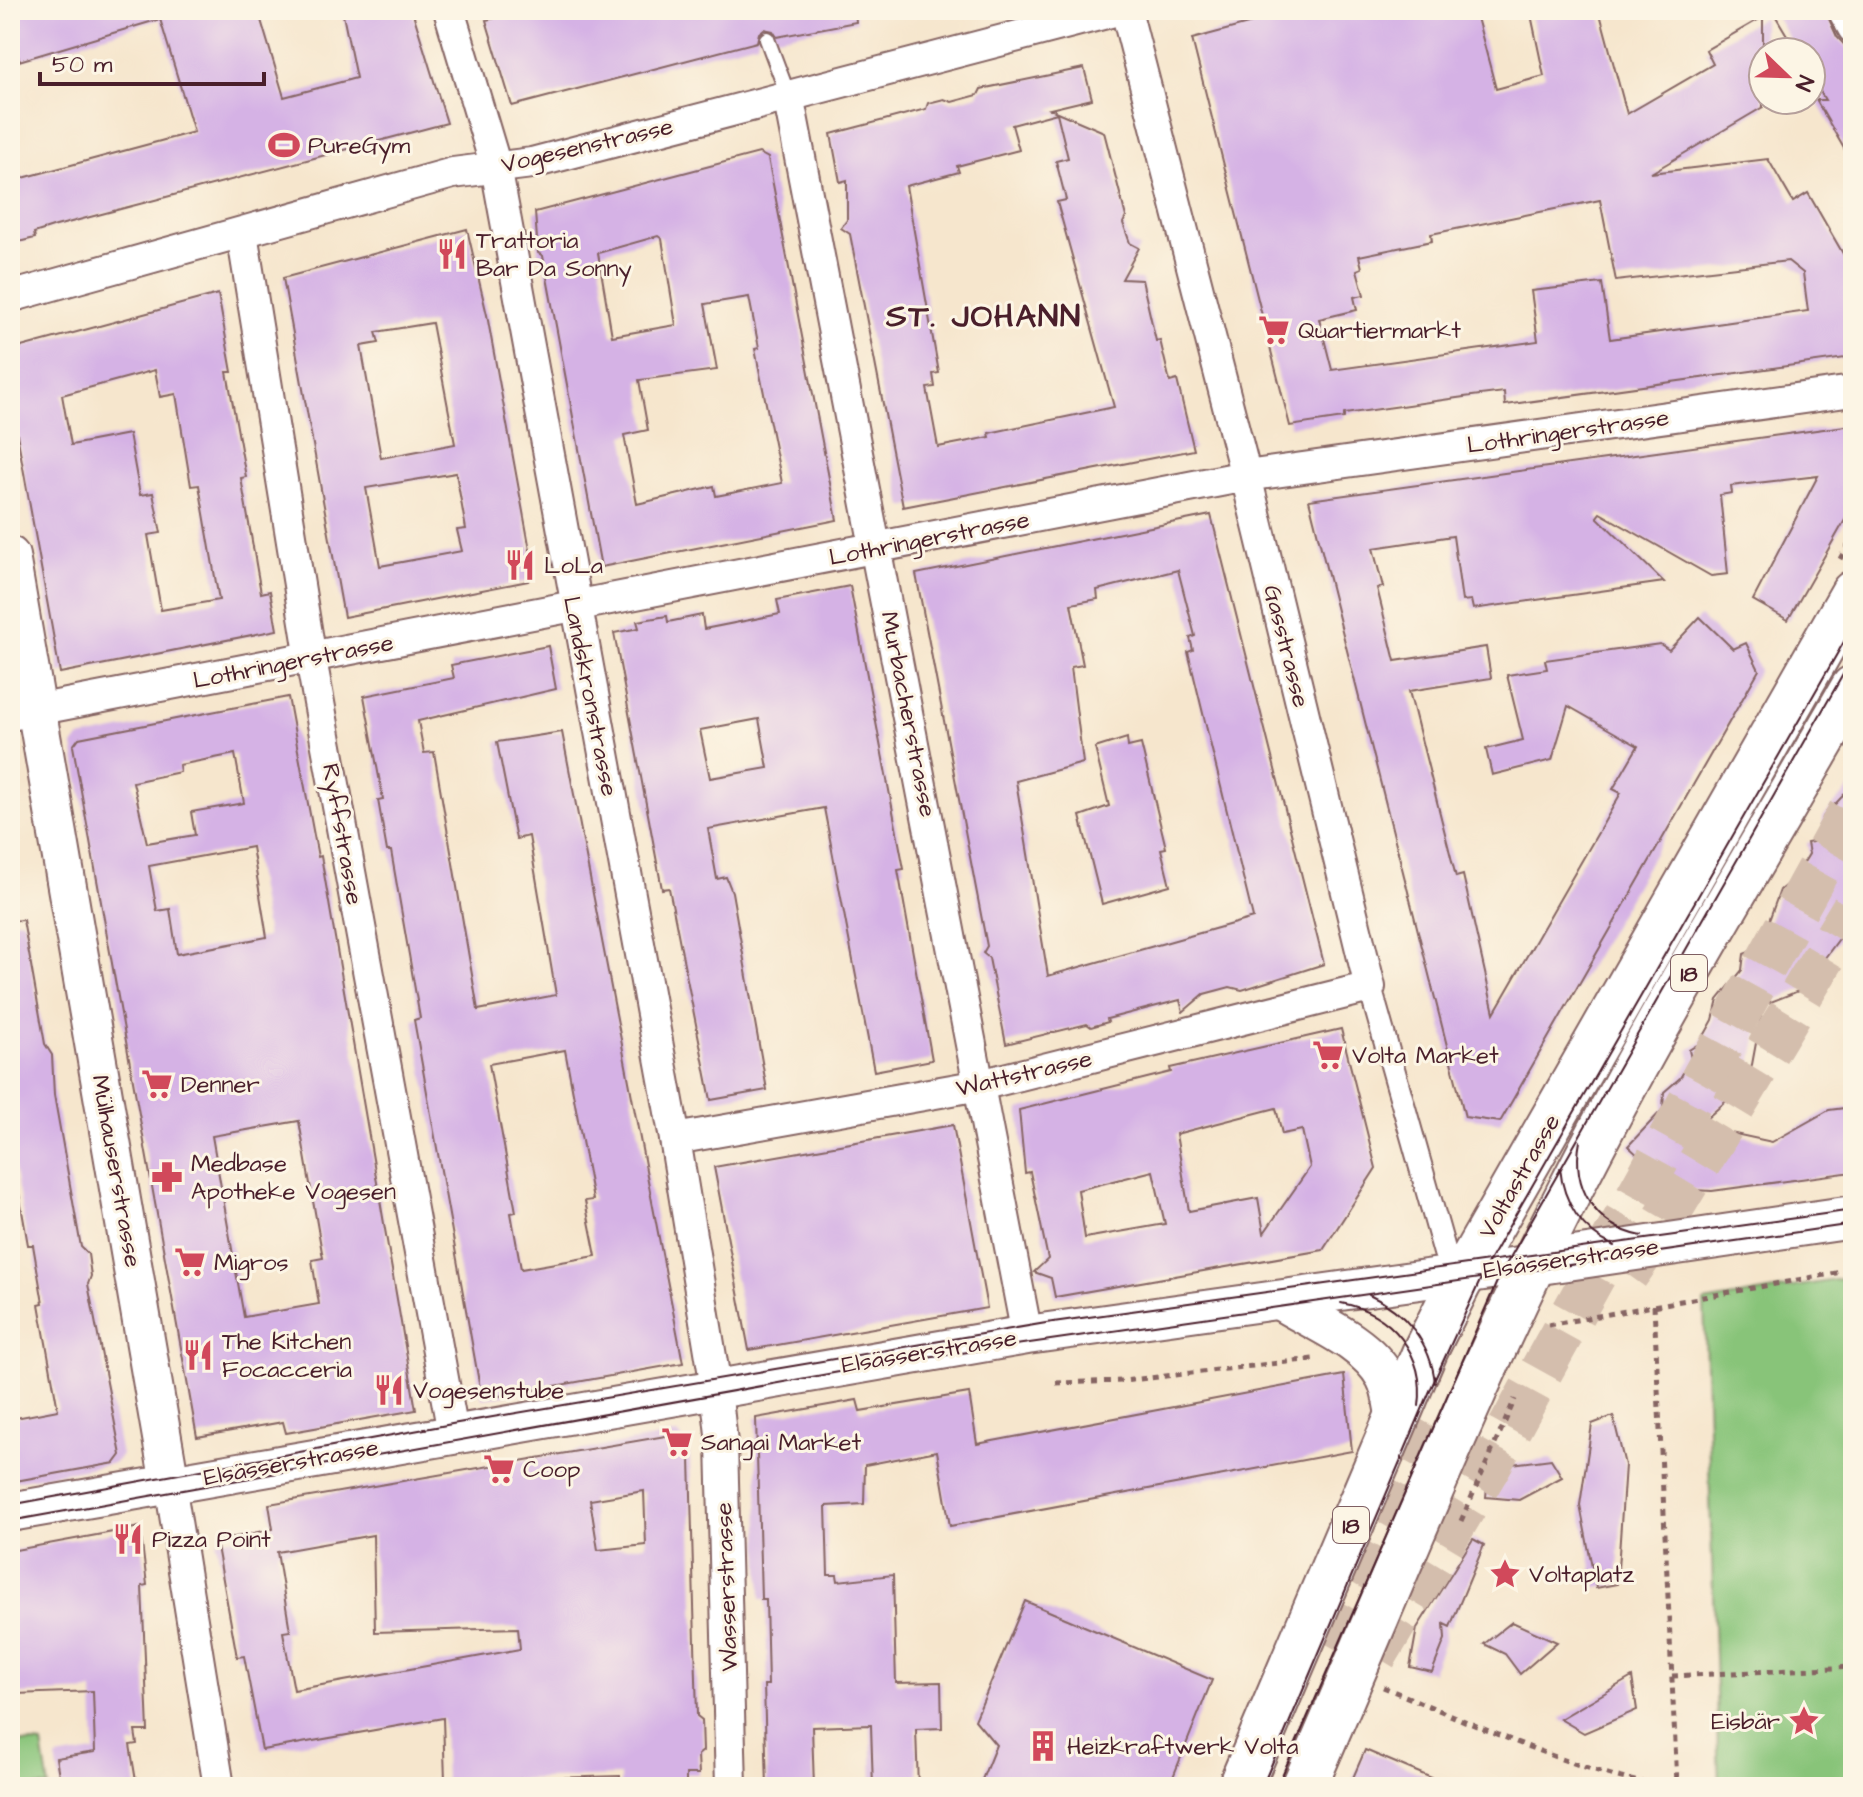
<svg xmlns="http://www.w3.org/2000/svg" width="1863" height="1797" font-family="'Architects Daughter',sans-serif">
	<rect width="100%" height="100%" fill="#fcf5e5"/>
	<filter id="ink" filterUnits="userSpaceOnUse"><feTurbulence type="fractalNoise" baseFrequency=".0125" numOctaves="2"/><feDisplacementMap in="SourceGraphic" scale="16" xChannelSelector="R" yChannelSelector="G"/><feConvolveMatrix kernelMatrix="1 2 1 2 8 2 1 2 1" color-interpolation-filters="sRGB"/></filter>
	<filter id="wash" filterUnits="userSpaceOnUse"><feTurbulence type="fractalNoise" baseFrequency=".006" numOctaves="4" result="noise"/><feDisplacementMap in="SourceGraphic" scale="32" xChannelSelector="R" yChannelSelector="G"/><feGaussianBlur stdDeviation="1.8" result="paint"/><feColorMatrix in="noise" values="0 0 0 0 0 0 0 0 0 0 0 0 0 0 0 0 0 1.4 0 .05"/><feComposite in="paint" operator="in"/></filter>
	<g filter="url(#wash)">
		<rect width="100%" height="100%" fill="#f6e6cd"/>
		<g fill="#88c479" stroke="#697252" stroke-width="2">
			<polygon points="1853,1277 1853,1787 1719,1787 1704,1302"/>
			<polygon points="10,1741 42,1744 49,1787 10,1787"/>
		</g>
		<g id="blocks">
			<g fill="#d5b2e5" fill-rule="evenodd">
				<polygon points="10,10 258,10 284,97 356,78 342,10 412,10 447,123 56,226 34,233 35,238 10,244 10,173 17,172 19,179 194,132 160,19 19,61"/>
				<polygon points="492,10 611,10 612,16 636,10 855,10 856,22 777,37 773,31 764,29 759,33 757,42 512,106 486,20 495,18"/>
				<path d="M1301,10H1475L1496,89L1544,76L1530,10H1599L1627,114L1713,64L1706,50L1763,17V107L1651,173L1768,159L1793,202L1808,193L1853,271V357L1505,405L1504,392L1464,397L1344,414V418L1290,426L1192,39ZM1600,200L1616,281L1788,261L1803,273L1808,311L1610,339L1602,283L1531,291L1538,341L1332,370L1319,319L1357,310L1354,297L1364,295L1357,270L1362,268L1359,256L1432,241L1431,234Z"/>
				<polygon points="1772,10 1825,10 1837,37 1853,54 1853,164 1816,100 1825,100 1811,76 1811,52 1797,52"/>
				<path d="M1084,68L1092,99L1050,109L1104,132L1126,217L1123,223L1130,243L1139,248L1122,279L1142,280L1156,341L1160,340L1170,382L1177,380L1194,450L903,507L850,234L841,228L847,220V180L840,182L831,134L926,109L928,103L944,99L952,102L978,95L981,89ZM1057,113L1068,158L1056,161L1066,200L1057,202L1114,407L989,433L990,437L938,447L927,388L935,387L933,374L939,373L906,186L959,172L957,166L1019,150L1012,125Z"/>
				<path d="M759,153L768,158L837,520L601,567L543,256L538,253L535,212ZM658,236L662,239L676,325L612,336L598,253ZM749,297L759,348L755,349L782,483L716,496L714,486L637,504L624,435L648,430L639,380L717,370L705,304Z"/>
				<path d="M467,229L487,315L534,572L528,581L344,617L283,278ZM432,323L455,444L381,458L361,346L379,343L376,332ZM456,473L466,529L457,530L462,551L380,566L366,488Z"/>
				<path d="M218,294L232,372H227L246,477L241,478L248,518L261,593L270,591L277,630L60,673L10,395V350ZM155,370L160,397L176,394L191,486L199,485L219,600L161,610L148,535L161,533L153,493L140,495L129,434L71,445L62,395Z"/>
				<polygon points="1853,425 1853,506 1788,620 1753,600 1818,476 1731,486 1732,493 1720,495 1728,574 1711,576 1600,513 1597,517 1664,582 1473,609 1471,600 1462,601 1453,536 1373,548 1383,587 1377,588 1395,661 1486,647 1491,678 1409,691 1456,877 1463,875 1494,1013 1621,793 1613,789 1638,746 1568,706 1552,760 1492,775 1486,749 1523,740 1507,675 1547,669 1545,660 1660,644 1669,650 1700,617 1733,649 1746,643 1759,670 1500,1122 1465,1117 1309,500"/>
				<path d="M1211,515L1324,964L1242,990L1230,987L1204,994L1183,1012L1180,1000L1107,1019L1108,1022L1091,1027L1087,1024L1006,1044L989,958L983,953L987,946L916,574ZM1178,570L1195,636L1190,638L1193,650L1188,652L1253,918L1048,976L1016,781L1083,763L1071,667L1083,665L1071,604L1098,599L1097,590Z"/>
				<path d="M850,586L904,869L898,870L932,1060L874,1071L824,808L708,829L717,879L726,877L732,892L767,1090L711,1100L669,888L662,889L614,633L639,628L637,621L667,616L668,622L702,615L704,629L780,614L777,600ZM759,719L768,768L710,778L700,730Z"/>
				<path d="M548,646L556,689L418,721L424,753L434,752L478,1010L556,995L529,836L516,839L497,742L562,732L683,1363L482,1399L414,1020L420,1018L391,851H387L378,800L383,799L364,696L454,678L451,665ZM565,1050L593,1200L585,1201L596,1256L521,1269L511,1213L516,1212L489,1064Z"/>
				<path d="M288,697L318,857L321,856L416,1410L286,1433L283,1422L197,1437L73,746L79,738ZM235,754L244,803L191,812L195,835L147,843L133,782L180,772L179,765ZM252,847L267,937L177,954L170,909L157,911L149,866ZM299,1121L323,1258L312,1260L319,1304L244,1317L212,1136Z"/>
				<polygon points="1127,738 1128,747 1141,744 1166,848 1161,849 1170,885 1102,904 1080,816 1109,806 1095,748"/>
				<polygon points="1853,785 1853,920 1801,990 1763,1005 1749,1081 1698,1126 1772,1142 1829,1110 1853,1107 1853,1172 1712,1191 1660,1188 1654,1170 1628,1146 1663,1109 1664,1092 1680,1078 1691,1059 1689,1050 1700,1043 1713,1020 1718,1000 1742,970 1744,954 1754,950 1767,926 1780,890 1795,877 1809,854 1807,843 1824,840 1823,817"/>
				<polygon points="23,920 45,1044 52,1055 54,1095 81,1247 88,1254 91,1276 88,1284 121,1455 115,1463 10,1482 10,1419 58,1410 39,1304 43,1303 33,1245 28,1245 10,1143 10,921"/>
				<path d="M1341,1029L1376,1168L1323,1250L1055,1297L1051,1278L1034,1272L1048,1259L1030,1172L1025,1173L1019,1110L1171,1072L1170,1068ZM1276,1108L1282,1134L1302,1130L1310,1167L1264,1233L1258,1198L1189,1211L1176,1134ZM1153,1171L1165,1224L1085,1238L1078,1190Z"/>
				<polygon points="953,1125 987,1308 749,1350 714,1167"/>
				<polygon points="1344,1375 1352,1451 950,1526 937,1451 865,1465 864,1504 826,1506 828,1575 837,1575 838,1581 893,1575 896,1683 941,1682 942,1728 916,1729 918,1787 873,1787 871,1725 812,1727 814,1787 767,1787 764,1685 768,1685 766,1599 761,1599 756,1418 857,1400 860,1411 969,1393 977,1444"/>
				<polygon points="1613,1416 1625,1465 1617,1584 1596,1588 1580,1505 1592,1424"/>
				<path d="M677,1434L687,1443L690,1458L697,1716L702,1720L703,1751L698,1755L699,1774H686V1787H620V1776L445,1781L443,1718L262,1750L244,1656L237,1657L216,1541L273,1529L269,1504ZM644,1491L646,1545L598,1550L590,1500ZM373,1535L375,1632L518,1628L520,1649L294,1690L283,1632L290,1631L277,1552Z"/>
				<polygon points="1551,1459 1562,1477 1519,1500 1486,1497 1489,1467"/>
				<polygon points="140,1527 147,1585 142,1586 148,1731 135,1731 137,1744 130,1745 137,1787 61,1787 56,1758 95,1752 93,1691 16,1694 13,1636 10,1636 10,1551"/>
				<polygon points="1473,1539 1484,1545 1450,1627 1444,1624 1445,1639 1432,1672 1410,1667 1417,1628"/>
				<polygon points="1025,1601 1212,1680 1169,1787 979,1787 996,1745 975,1720"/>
				<polygon points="1512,1622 1557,1642 1520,1674 1505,1654 1484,1644"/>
				<polygon points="1632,1677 1637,1710 1584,1733 1560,1719"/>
				<polygon points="1365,1750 1453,1787 1349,1787"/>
			</g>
		</g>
	</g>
	<g filter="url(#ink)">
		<use href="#blocks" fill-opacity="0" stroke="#866564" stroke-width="2"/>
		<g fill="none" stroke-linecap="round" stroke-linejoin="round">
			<g stroke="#d4bead" stroke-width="44" stroke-dasharray="44 22" stroke-linecap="butt">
				<polyline points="1640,1018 1704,894"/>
				<polyline points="1627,1274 1661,1226 1853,909"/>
				<polyline points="1319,1640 1447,1414"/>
				<polyline points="1375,1656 1486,1471 1853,806"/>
			</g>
			<defs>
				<polyline id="service" points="767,39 788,95"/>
				<polyline id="pedestrian" points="1370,987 1445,1253 1450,1265 1464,1274"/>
				<g id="minor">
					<polyline points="449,10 496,167 675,1139 715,1381 722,1443 731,1787"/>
					<polyline points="1843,10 1853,28"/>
					<polyline points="788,95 1027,1335"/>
					<polyline points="242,233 311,659 453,1433"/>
					<polyline points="10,297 453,173 532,163 1118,10"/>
					<polyline points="10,715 1246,476 1853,391"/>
					<polyline points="675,1139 980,1085 1370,987 1246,476 1126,10"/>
					<polyline points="170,1484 219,1787"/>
				</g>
				<g id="tertiary">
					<polyline points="10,556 170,1484"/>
					<path d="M1279,1300C1312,1321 1366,1341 1385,1377C1392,1390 1393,1406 1396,1420"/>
					<polyline points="10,1512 1027,1335 1533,1264"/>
				</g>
				<polyline id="secondary" points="1533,1264 1853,1217"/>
				<g id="primary">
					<polyline points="1240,1787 1426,1349 1459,1283 1853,593"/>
					<path d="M1304,1787C1390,1589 1470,1387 1568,1194C1655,1021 1757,855 1853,688"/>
				</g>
			</defs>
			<use href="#service" stroke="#866564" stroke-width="18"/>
			<use href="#pedestrian" stroke="#866564" stroke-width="26"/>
			<use href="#minor" stroke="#866564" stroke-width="34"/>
			<use href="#tertiary" stroke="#866564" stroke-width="42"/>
			<use href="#secondary" stroke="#866564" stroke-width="46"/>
			<use href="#primary" stroke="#866564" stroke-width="48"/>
			<g stroke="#866564" stroke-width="5" stroke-dasharray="6 6" stroke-linecap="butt">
				<polyline points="1840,559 1853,536"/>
				<polyline points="1654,1305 1677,1784"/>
				<polyline points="1548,1325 1853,1270"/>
				<polyline points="1056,1383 1123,1381 1313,1359"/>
				<polyline points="1461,1521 1515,1399"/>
				<polyline points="1672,1676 1853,1667"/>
				<path d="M1383,1687C1462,1719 1541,1756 1622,1778C1692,1796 1781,1784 1853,1781"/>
			</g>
			<use href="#service" stroke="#fff" stroke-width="14"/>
			<use href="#pedestrian" stroke="#fff" stroke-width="22"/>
			<use href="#minor" stroke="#fff" stroke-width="30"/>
			<use href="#tertiary" stroke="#fff" stroke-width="38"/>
			<use href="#secondary" stroke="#fff" stroke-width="42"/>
			<use href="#primary" stroke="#fff" stroke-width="44"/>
			<g stroke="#4a1f2b" stroke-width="2">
				<path d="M1580,1141C1571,1187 1595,1227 1642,1236"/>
				<path d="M1560,1168C1563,1202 1582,1232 1614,1246"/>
				<path d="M1369,1295C1405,1311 1431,1343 1435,1383"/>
				<path d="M1341,1303C1391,1312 1426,1354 1419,1406"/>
				<polyline points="10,1505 452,1424 1046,1323 1853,1210"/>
				<polyline points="10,1521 878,1365 1853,1224"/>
				<polyline points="1262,1787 1435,1379 1489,1261 1853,626"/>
				<polyline points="1277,1787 1499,1277 1853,657"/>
			</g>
		</g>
	</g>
	<defs>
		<symbol id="stadium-bare" viewBox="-9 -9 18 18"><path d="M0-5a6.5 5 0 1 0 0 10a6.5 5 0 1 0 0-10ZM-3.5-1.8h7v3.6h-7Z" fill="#d1495b" stroke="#fcf5e5" stroke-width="2.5" paint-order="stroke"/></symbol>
		<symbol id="restaurant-bare" viewBox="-9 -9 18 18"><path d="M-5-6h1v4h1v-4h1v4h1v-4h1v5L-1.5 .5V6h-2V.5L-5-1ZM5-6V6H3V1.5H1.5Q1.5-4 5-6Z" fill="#d1495b" stroke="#fcf5e5" stroke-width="2.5" paint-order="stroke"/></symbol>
		<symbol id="supermarket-bare" viewBox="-9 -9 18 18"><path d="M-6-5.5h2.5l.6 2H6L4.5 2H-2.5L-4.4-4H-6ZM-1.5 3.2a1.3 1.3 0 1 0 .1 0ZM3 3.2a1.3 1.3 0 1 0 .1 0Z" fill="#d1495b" stroke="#fcf5e5" stroke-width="2.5" paint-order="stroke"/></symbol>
		<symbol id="pharmacy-bare" viewBox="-9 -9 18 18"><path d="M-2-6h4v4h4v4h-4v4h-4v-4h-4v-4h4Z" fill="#d1495b" stroke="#fcf5e5" stroke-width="2.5" paint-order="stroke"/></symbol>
		<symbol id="sight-bare" viewBox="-9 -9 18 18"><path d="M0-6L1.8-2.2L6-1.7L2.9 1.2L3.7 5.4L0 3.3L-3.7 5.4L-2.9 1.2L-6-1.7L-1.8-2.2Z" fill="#d1495b" stroke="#fcf5e5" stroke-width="2.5" paint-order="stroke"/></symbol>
		<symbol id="building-bare" viewBox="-9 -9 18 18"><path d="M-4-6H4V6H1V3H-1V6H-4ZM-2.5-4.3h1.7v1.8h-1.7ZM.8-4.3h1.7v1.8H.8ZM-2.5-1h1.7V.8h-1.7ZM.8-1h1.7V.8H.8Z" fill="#d1495b" stroke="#fcf5e5" stroke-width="2.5" paint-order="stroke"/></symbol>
	</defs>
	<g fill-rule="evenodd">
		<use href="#stadium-bare" x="262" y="123" width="44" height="44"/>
		<use href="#restaurant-bare" x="430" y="232" width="44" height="44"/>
		<use href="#supermarket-bare" x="1252" y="308" width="44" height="44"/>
		<use href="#restaurant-bare" x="498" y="543" width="44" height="44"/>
		<use href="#supermarket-bare" x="1306" y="1033" width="44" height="44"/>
		<use href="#supermarket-bare" x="135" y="1062" width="44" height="44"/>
		<use href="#pharmacy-bare" x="145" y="1155" width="44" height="44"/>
		<use href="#supermarket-bare" x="168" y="1240" width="44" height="44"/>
		<use href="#restaurant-bare" x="176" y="1333" width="44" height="44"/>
		<use href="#restaurant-bare" x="367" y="1368" width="44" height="44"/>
		<use href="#supermarket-bare" x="655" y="1420" width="44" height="44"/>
		<use href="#supermarket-bare" x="477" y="1447" width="44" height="44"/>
		<use href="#restaurant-bare" x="106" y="1517" width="44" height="44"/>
		<use href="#sight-bare" x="1483" y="1552" width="44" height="44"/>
		<use href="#sight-bare" x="1782" y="1699" width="44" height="44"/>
		<use href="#building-bare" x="1021" y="1724" width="44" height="44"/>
	</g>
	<g text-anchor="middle" stroke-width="6" stroke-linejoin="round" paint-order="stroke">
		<g fill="#fcf5e5" stroke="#7f5f63" stroke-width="2">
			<rect x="1671" y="955" width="36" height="36" rx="6"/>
			<rect x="1333" y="1507" width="36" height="36" rx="6"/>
		</g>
		<g font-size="22" font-weight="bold" fill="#4a1f2b">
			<text x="1689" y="981">18</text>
			<text x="1351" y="1533">18</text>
		</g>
		<g font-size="24" fill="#4a1f2b" stroke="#fcf5e5" text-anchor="start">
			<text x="308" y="153">PureGym</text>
			<text x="476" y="248">Trattoria<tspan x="476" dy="28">Bar Da Sonny</tspan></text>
			<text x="1298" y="338">Quartiermarkt</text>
			<text x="544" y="573">LoLa</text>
			<text x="1352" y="1063">Volta Market</text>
			<text x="181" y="1092">Denner</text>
			<text x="191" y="1171">Medbase<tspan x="191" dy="28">Apotheke Vogesen</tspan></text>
			<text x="214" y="1270">Migros</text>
			<text x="222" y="1349">The Kitchen<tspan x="222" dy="28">Focacceria</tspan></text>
			<text x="413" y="1398">Vogesenstube</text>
			<text x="701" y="1450">Sangai Market</text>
			<text x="523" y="1477">Coop</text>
			<text x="152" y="1547">Pizza Point</text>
			<text x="1529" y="1582">Voltaplatz</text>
			<text x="1780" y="1729" text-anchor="end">Eisbär</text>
			<text x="1067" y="1754">Heizkraftwerk Volta</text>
		</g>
		<g font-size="24" fill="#4a1f2b" stroke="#fcf5e5">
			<text transform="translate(587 145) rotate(-13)" y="8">Vogesenstrasse</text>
			<text transform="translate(1568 431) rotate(-8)" y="8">Lothringerstrasse</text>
			<text transform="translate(929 538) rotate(-11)" y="8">Lothringerstrasse</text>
			<text transform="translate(1287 646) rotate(76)" y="8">Gasstrasse</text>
			<text transform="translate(293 661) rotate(-11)" y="8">Lothringerstrasse</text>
			<text transform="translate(591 696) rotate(79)" y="8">Landskronstrasse</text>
			<text transform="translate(909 714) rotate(79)" y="8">Murbacherstrasse</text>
			<text transform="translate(343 834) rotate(80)" y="8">Ryffstrasse</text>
			<text transform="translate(1024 1073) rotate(-13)" y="8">Wattstrasse</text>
			<text transform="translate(117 1171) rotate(80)" y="8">Mülhauserstrasse</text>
			<text transform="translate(1519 1176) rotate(-60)" y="8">Voltastrasse</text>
			<text transform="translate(1571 1258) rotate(-8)" y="8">Elsässerstrasse</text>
			<text transform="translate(929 1351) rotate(-9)" y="8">Elsässerstrasse</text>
			<text transform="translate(291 1462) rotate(-10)" y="8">Elsässerstrasse</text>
			<text transform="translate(726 1587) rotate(-92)" y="8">Wasserstrasse</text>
		</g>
		<g font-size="32" font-weight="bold" letter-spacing="2" fill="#4a1f2b" stroke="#fcf5e5">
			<text x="984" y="326">ST. JOHANN</text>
		</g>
	</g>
	<rect width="1863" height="1797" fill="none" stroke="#fcf5e5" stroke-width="40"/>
	<g transform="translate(1787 76) rotate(113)"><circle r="38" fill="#fcf5e5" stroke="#b59f9b" stroke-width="2"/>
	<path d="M0-6L14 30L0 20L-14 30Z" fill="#d1495b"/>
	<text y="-12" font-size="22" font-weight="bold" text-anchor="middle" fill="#4a1f2b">N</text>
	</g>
	<path d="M40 72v12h224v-12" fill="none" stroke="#4a1f2b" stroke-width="4"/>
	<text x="52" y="72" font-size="24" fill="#4a1f2b" stroke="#fcf5e5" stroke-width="6" paint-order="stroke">50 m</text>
</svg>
